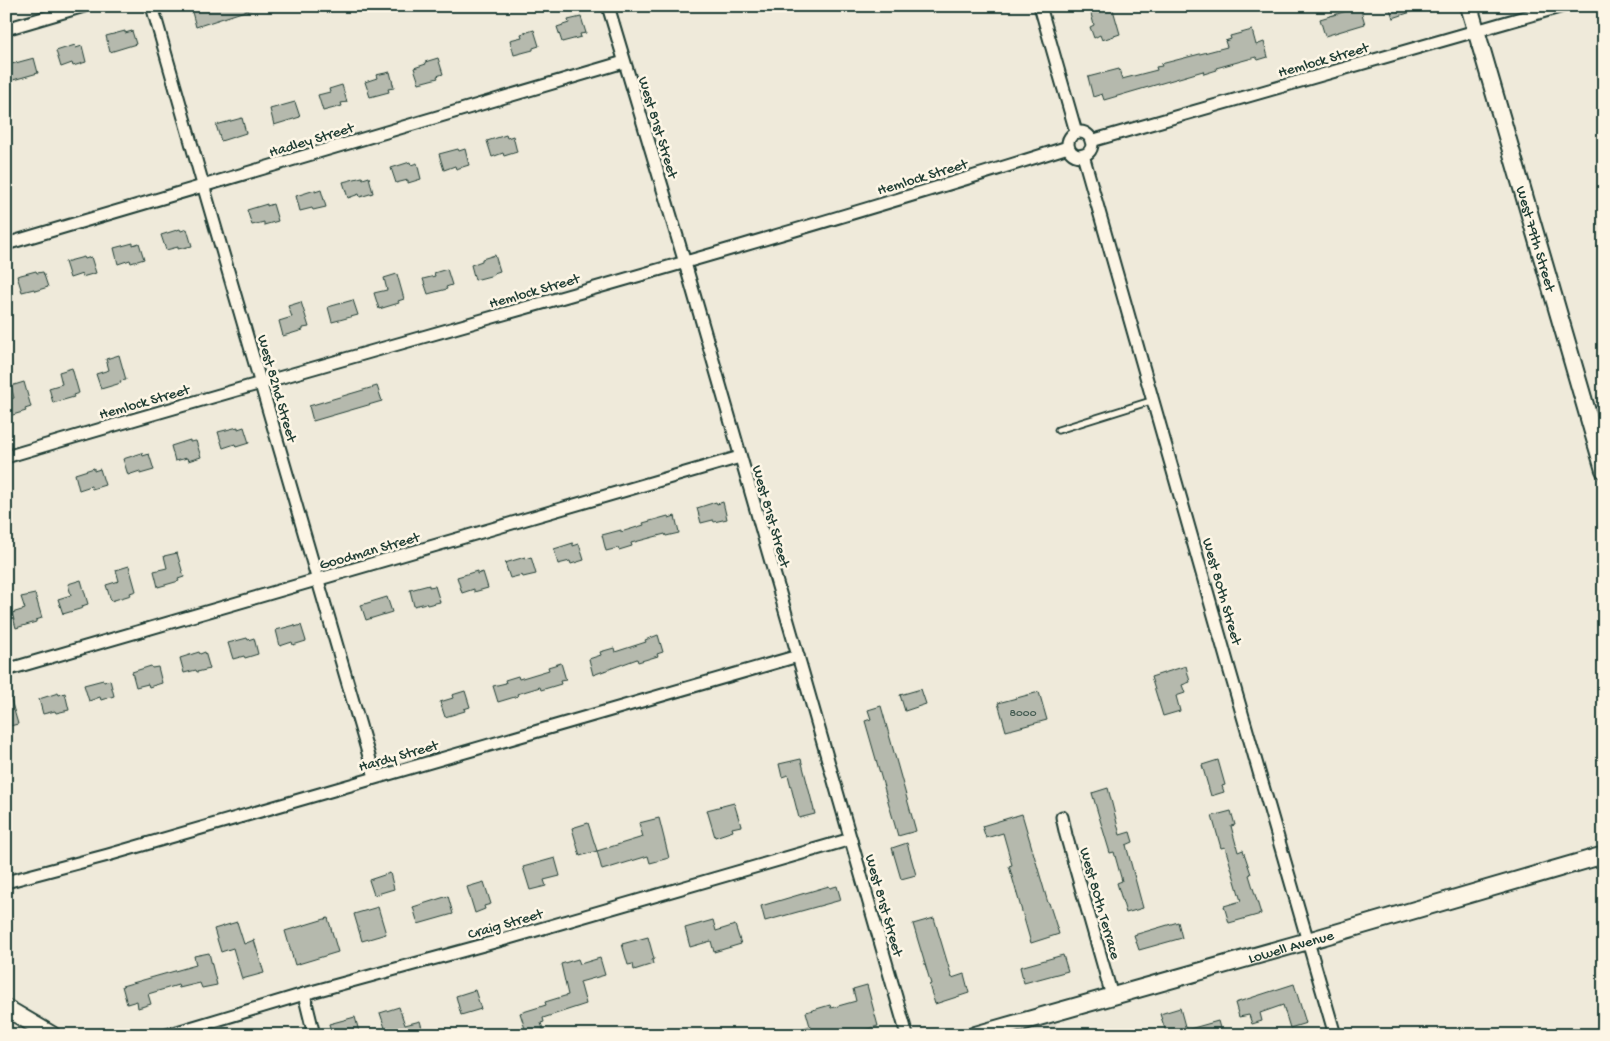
<svg xmlns="http://www.w3.org/2000/svg" width="1610" height="1041" font-family="'Gochi Hand',sans-serif">
	<rect width="100%" height="100%" fill="#efeada"/>
	<filter id="ink" filterUnits="userSpaceOnUse"><feTurbulence type="fractalNoise" baseFrequency=".02" numOctaves="2"/><feDisplacementMap in="SourceGraphic" scale="10" xChannelSelector="R" yChannelSelector="G"/><feConvolveMatrix kernelMatrix="1 2 1 2 8 2 1 2 1" color-interpolation-filters="sRGB"/></filter>
	<g filter="url(#ink)">
		<polygon fill="#dedbcc" points="1054,1017 1059,1035 996,1035"/>
		<g fill="#b5b9ad" stroke="#1f3d34">
			<polygon points="210,6 250,6 251,9 196,27 192,12"/>
			<polygon points="1103,6 1112,6 1120,34 1102,40 1100,35 1094,38 1090,27 1094,25 1090,10"/>
			<polygon points="1389,6 1422,6 1423,8 1393,18"/>
			<polygon points="1360,7 1365,24 1325,36 1320,19"/>
			<polygon points="581,17 586,33 580,34 581,37 562,42 557,27 569,23 568,20"/>
			<polygon points="534,30 539,46 533,48 533,50 514,55 510,40 522,37 521,34"/>
			<polygon points="1252,30 1256,45 1264,42 1268,57 1258,60 1256,57 1216,68 1217,70 1204,74 1203,71 1104,100 1102,94 1093,97 1088,77 1119,69 1122,79 1157,70 1156,67 1162,66 1161,64 1227,47 1225,41 1231,39 1230,36"/>
			<polygon points="125,31 125,33 132,31 136,44 110,52 106,36"/>
			<polygon points="75,45 76,48 82,46 86,62 73,66 72,63 61,67 56,51"/>
			<polygon points="34,58 38,73 13,80 8,65"/>
			<polygon points="438,58 443,74 437,76 438,78 419,83 414,68 426,64 425,62"/>
			<polygon points="390,72 394,88 388,89 389,92 370,97 365,82 377,78 376,75"/>
			<polygon points="342,85 347,102 341,103 342,106 323,111 318,95 330,92 329,89"/>
			<polygon points="295,102 300,117 274,125 270,109"/>
			<polygon points="242,118 246,133 221,141 216,125"/>
			<polygon points="506,135 507,138 513,136 517,152 504,156 503,153 492,157 487,141"/>
			<polygon points="458,149 459,151 465,149 469,165 456,169 455,166 444,170 439,154"/>
			<polygon points="410,162 411,165 417,163 421,179 408,183 408,180 396,183 391,168"/>
			<polygon points="362,177 363,179 369,177 373,193 360,197 359,194 348,198 343,182"/>
			<polygon points="315,190 315,192 321,190 326,207 313,210 312,208 300,211 296,196"/>
			<polygon points="267,204 267,206 273,204 278,221 264,225 264,222 252,225 247,210"/>
			<polygon points="180,229 181,231 187,229 192,246 178,249 178,247 166,250 161,235"/>
			<polygon points="133,243 133,245 139,243 144,259 131,263 130,260 118,264 114,248"/>
			<polygon points="495,255 500,271 494,273 494,275 475,280 471,265 482,261 482,259"/>
			<polygon points="84,257 85,259 91,257 96,273 82,277 82,274 70,278 65,262"/>
			<polygon points="447,269 452,285 446,287 447,289 428,294 423,279 435,276 434,273"/>
			<polygon points="36,271 37,273 43,272 48,287 35,291 34,289 22,292 17,276"/>
			<polygon points="397,274 404,299 398,301 399,303 379,309 374,293 387,290 384,278"/>
			<polygon points="353,300 358,315 332,322 328,307"/>
			<polygon points="301,302 309,327 303,328 303,330 283,336 279,321 292,317 288,306"/>
			<polygon points="119,355 126,380 120,381 121,383 101,389 96,374 109,370 106,359"/>
			<polygon points="72,368 79,393 73,395 74,397 53,403 49,388 62,384 59,372"/>
			<polygon points="24,382 31,407 25,409 26,411 6,417 6,400 14,398 11,386"/>
			<polygon points="377,386 382,401 313,421 309,406"/>
			<polygon points="238,427 238,429 244,427 249,443 236,447 235,444 223,448 218,432"/>
			<polygon points="190,440 190,442 196,441 201,457 188,461 187,458 175,461 171,446"/>
			<polygon points="142,453 143,456 149,454 154,470 140,474 140,471 128,475 123,459"/>
			<polygon points="94,468 94,471 100,469 105,485 92,489 91,486 79,490 75,474"/>
			<polygon points="716,502 717,504 723,502 727,519 714,522 713,520 701,523 697,508"/>
			<polygon points="668,516 669,518 675,516 679,533 666,536 665,534 631,543 632,546 619,550 618,548 606,551 602,535 621,530 621,532 644,525 643,523"/>
			<polygon points="573,543 573,546 579,544 584,560 571,564 570,561 558,564 554,549"/>
			<polygon points="177,553 184,577 178,579 179,581 158,587 154,571 167,568 164,556"/>
			<polygon points="525,557 525,559 531,557 536,574 523,577 522,575 510,578 505,563"/>
			<polygon points="129,566 136,591 130,593 131,595 111,601 106,585 119,581 116,570"/>
			<polygon points="477,571 477,574 483,572 488,588 474,592 474,589 462,593 457,577"/>
			<polygon points="81,580 88,604 82,606 83,608 63,614 58,599 71,595 68,584"/>
			<polygon points="429,585 429,587 435,586 440,602 427,605 426,603 414,606 410,590"/>
			<polygon points="35,594 42,618 36,620 36,622 16,628 12,613 25,609 21,597"/>
			<polygon points="387,597 392,612 366,620 361,605"/>
			<polygon points="295,625 295,627 301,625 306,641 293,645 292,642 280,646 276,630"/>
			<polygon points="658,635 663,652 657,654 658,656 638,662 637,659 593,675 589,659 601,655 600,652 614,648 615,652 646,642 645,640"/>
			<polygon points="247,638 248,640 254,638 258,654 245,658 244,656 233,659 228,643"/>
			<polygon points="199,652 200,654 205,652 210,669 197,672 196,670 184,673 180,658"/>
			<polygon points="561,663 566,680 560,681 561,684 541,690 540,687 517,694 518,696 498,702 493,686 506,683 505,680 518,676 519,679 549,670 548,667"/>
			<polygon points="151,666 152,668 158,667 162,683 149,687 148,684 136,687 132,672"/>
			<polygon points="1186,666 1190,682 1182,685 1185,693 1176,696 1180,711 1163,716 1151,677"/>
			<polygon points="103,680 104,682 110,680 114,696 101,700 100,697 89,701 84,685"/>
			<polygon points="921,689 926,704 905,711 900,695"/>
			<polygon points="465,691 470,707 464,709 465,711 445,717 440,702 453,698 452,695"/>
			<polygon points="1039,692 1047,720 1006,731 998,703"/>
			<polygon points="9,693 18,724 6,727 6,694"/>
			<polygon points="58,693 59,695 65,693 69,710 56,713 55,711 43,714 39,699"/>
			<polygon points="881,706 916,831 898,836 865,721 871,719 868,710"/>
			<polygon points="801,759 815,814 799,818 788,775 782,777 779,764"/>
			<polygon points="1218,760 1225,785 1222,786 1224,792 1211,796 1202,765"/>
			<polygon points="1108,788 1120,835 1130,832 1133,842 1126,845 1143,908 1126,913 1117,883 1122,881 1114,852 1110,853 1092,793"/>
			<polygon points="734,803 741,826 732,828 733,831 715,837 707,810"/>
			<polygon points="1231,811 1235,825 1231,826 1238,852 1243,850 1251,874 1249,875 1261,914 1229,923 1224,906 1241,901 1225,847 1221,848 1212,816"/>
			<polygon points="1022,814 1048,903 1049,903 1059,934 1031,943 1009,866 1012,865 1003,833 986,838 982,826"/>
			<polygon points="659,818 669,858 650,863 648,856 602,870 597,851 643,837 639,823"/>
			<polygon points="588,823 597,851 580,856 572,828"/>
			<polygon points="907,843 916,875 901,879 892,848"/>
			<polygon points="555,858 560,876 544,880 546,886 530,890 523,867"/>
			<polygon points="390,873 394,889 374,895 369,880"/>
			<polygon points="484,882 491,904 484,906 485,909 475,913 467,887"/>
			<polygon points="829,886 830,888 837,886 841,900 765,921 761,906"/>
			<polygon points="448,896 453,914 418,924 413,907"/>
			<polygon points="378,907 386,934 362,941 354,914"/>
			<polygon points="328,918 338,952 295,965 285,931"/>
			<polygon points="934,918 952,978 964,974 969,993 935,1004 929,985 931,984 913,924"/>
			<polygon points="713,920 716,931 735,925 741,944 714,952 711,941 690,947 685,928"/>
			<polygon points="237,922 244,944 254,940 264,973 242,979 233,948 221,952 214,929"/>
			<polygon points="1178,922 1182,938 1139,950 1134,935"/>
			<polygon points="648,937 654,959 652,960 653,964 634,970 633,964 628,965 622,944"/>
			<polygon points="209,953 217,985 202,988 200,983 179,988 178,985 148,994 151,1004 138,1008 137,1001 127,1004 122,986 196,965 194,956"/>
			<polygon points="1063,955 1068,971 1024,983 1020,967"/>
			<polygon points="600,958 605,975 580,982 586,1004 543,1018 544,1022 541,1023 545,1035 527,1035 520,1013 546,1005 545,1002 568,995 561,964 578,959 580,964"/>
			<polygon points="1294,984 1306,1023 1290,1028 1283,1005 1260,1013 1262,1021 1252,1024 1249,1015 1239,1017 1235,1003"/>
			<polygon points="867,985 878,1026 847,1035 791,1035 790,1032 810,1026 806,1012 830,1005 831,1008 856,1001 853,989"/>
			<polygon points="475,990 481,1009 461,1015 456,996"/>
			<polygon points="399,1007 405,1025 420,1021 424,1035 383,1035 383,1032 386,1031 380,1013"/>
			<polygon points="1180,1008 1186,1030 1218,1021 1222,1035 1167,1035 1160,1014"/>
			<polygon points="355,1017 360,1035 332,1035 329,1024"/>
		</g>
		<g fill="none" stroke-linecap="round" stroke-linejoin="round">
			<defs>
				<polyline id="lane" points="1058,430 1154,400"/>
				<g id="street">
					<polyline points="152,6 208,202 375,777"/>
					<polyline points="608,6 685,263 907,1035"/>
					<polyline points="1040,6 1076,132"/>
					<polyline points="6,29 84,6"/>
					<circle cx="1080" cy="144" r="12"/>
					<polyline points="1091,141 1563,6"/>
					<path d="M1083,155C1167,449 1249,742 1335,1035"/>
					<polyline points="6,244 624,62"/>
					<path d="M6,457C360,352 717,258 1068,147"/>
					<polyline points="6,670 740,457"/>
					<polyline points="1062,817 1066,835 1112,996"/>
					<polyline points="6,882 108,855 798,656"/>
					<polyline points="304,994 314,1035"/>
					<polyline points="167,1035 304,994 502,940 851,839"/>
				</g>
				<g id="secondary">
					<path id="s1" d="M1469,6L1604,470"/>
					<polyline points="6,1008 52,1035"/>
					<path id="s2" d="M975,1035L1308,941L1604,855"/>
				</g>
			</defs>
			<use href="#lane" stroke="#1f3d34" stroke-width="9"/>
			<use href="#street" stroke="#1f3d34" stroke-width="15"/>
			<use href="#secondary" stroke="#1f3d34" stroke-width="20"/>
			<use href="#lane" stroke="#fcf5e5" stroke-width="5.5"/>
			<use href="#street" stroke="#fcf5e5" stroke-width="11"/>
			<use href="#secondary" stroke="#fcf5e5" stroke-width="16"/>
		</g>
	</g>
	<g text-anchor="middle" stroke-width="5" stroke-linejoin="round" paint-order="stroke">
		<g font-size="12" fill="#445c52">
			<text x="1023" y="716">8000</text>
		</g>
		<g font-size="15" fill="#1f3d34" stroke="#fcf5e5">
			<text transform="translate(1323 59) rotate(-16)" y="5">Hemlock Street</text>
			<text transform="translate(659 127) rotate(73)" y="5">West 81st Street</text>
			<text transform="translate(311 139) rotate(-17)" y="5">Hadley Street</text>
			<text transform="translate(922 176) rotate(-17)" y="5">Hemlock Street</text>
			<text dy="5" stroke="none"><textPath href="#s1" startOffset="242">West 79th Street</textPath></text>
			<text transform="translate(534 290) rotate(-16)" y="5">Hemlock Street</text>
			<text transform="translate(278 388) rotate(74)" y="5">West 82nd Street</text>
			<text transform="translate(144 401) rotate(-16)" y="5">Hemlock Street</text>
			<text transform="translate(772 516) rotate(74)" y="5">West 81st Street</text>
			<text transform="translate(369 550) rotate(-16)" y="5">Goodman Street</text>
			<text transform="translate(1223 591) rotate(74)" y="5">West 80th Street</text>
			<text transform="translate(398 755) rotate(-16)" y="5">Hardy Street</text>
			<text transform="translate(1101 903) rotate(74)" y="5">West 80th Terrace</text>
			<text transform="translate(885 905) rotate(74)" y="5">West 81st Street</text>
			<text transform="translate(505 923) rotate(-16)" y="5">Craig Street</text>
			<text dy="5" stroke="none"><textPath href="#s2" startOffset="328">Lowell Avenue</textPath></text>
		</g>
	</g>
	<rect width="1610" height="1041" fill="none" stroke="#fcf5e5" stroke-width="25"/>
	<rect x="12" y="12" width="1585" height="1016" fill="none" stroke="#1f3d34" stroke-width="2" filter="url(#ink)"/>
</svg>
